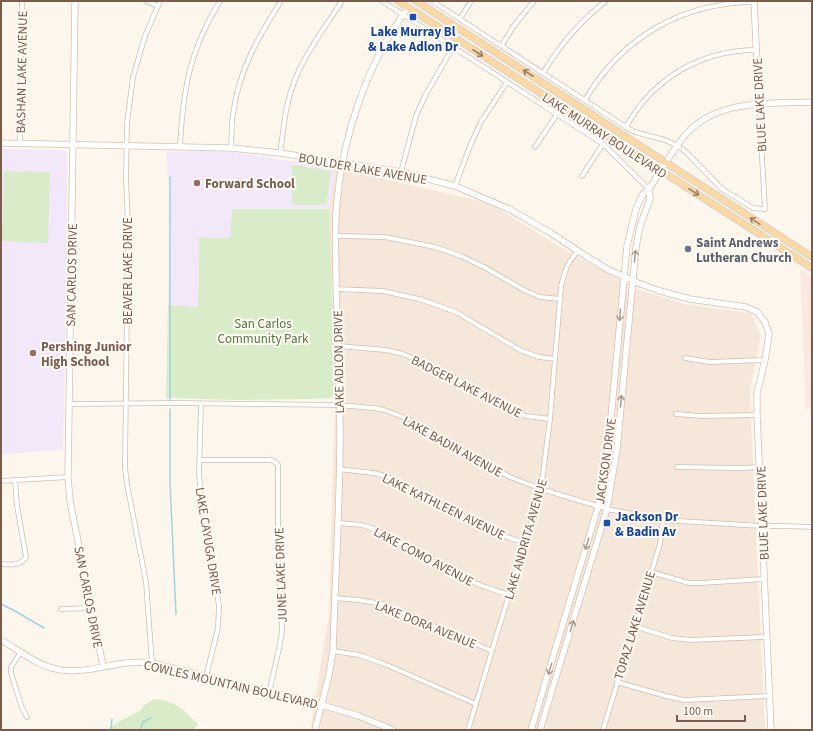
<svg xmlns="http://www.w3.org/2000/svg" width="813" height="731" font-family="'Source Sans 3',sans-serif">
	<rect width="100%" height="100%" fill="#fdf6ec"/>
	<polygon fill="#f5e8da" points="335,168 489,203 567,251 637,289 684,304 751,313 761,335 750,392 765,730 310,730 329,615 335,395 329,209"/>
	<polygon fill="#fde8e0" points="800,269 812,277 812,408 806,409"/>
	<g fill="#f3e8fa">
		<polygon points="1,149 61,150 67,152 67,256 63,450 1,454"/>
		<polygon points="202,151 233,152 335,168 329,209 232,209 230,238 199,238 198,307 168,305 169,192 166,152"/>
	</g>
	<g fill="#d8ecc9">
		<polygon points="292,165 331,171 326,205 292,205"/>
		<polygon points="4,171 50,172 48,243 2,241"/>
		<polygon points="232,209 329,209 335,395 331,398 310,399 237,400 166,398 168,305 198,307 199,238 230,238"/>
		<path d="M154,699C177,701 182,709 198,724L194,730H106L116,723L134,714L141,710L144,705Z"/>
	</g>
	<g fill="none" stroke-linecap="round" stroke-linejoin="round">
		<g stroke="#a5d3da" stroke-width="1.5">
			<polyline points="170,177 170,401"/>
			<polyline points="170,409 170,483 176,614"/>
			<polyline points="1,604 15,611 44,628"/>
			<polyline points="111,730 112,719"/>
			<polyline points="140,730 143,722 151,718"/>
		</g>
		<defs>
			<g id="street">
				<polyline points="146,1 158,6"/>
				<polyline points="382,1 603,144 649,189"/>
				<polyline points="432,1 626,127 635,132 665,140 678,146 686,152 722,189 753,208 765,209 759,105"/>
				<polyline points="460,19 471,1"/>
				<polyline points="502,45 513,27 534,1"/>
				<path d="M543,73C560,45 580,21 606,1"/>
				<path d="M585,100C622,37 681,3 754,2"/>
				<path d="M626,127C653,78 701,50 757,50"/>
				<polyline points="20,144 22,1"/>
				<path d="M180,147C183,90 189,51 220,1"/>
				<polyline points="535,147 557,114"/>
				<path d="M231,148C232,137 231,125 233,114C239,69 258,38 281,1"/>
				<path d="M280,153C283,135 284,116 289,98C298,62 322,32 342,1"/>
				<polyline points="401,172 416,116 425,96 453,47"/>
				<polyline points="582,176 603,144"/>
				<polyline points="455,186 470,146 481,122 507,82"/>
				<polyline points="335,236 385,237 435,247 461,256 484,267 524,290 540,297 561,299"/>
				<polyline points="336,289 383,291 419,299 456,312 520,350 539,357 555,359"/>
				<polyline points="338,346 386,350 403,354 443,371 513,412 526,416 550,419"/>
				<polyline points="685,358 710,362 765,360"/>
				<polyline points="69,404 177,403 339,405 373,408 384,410 413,421 485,464 510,477 541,489 607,509 663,520 761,526 784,526 812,527"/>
				<polyline points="201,404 199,474 201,498 219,606 218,628 206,677"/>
				<polyline points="676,414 701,416 757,415"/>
				<polyline points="200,460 270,460 274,461 278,465 278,552 282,631 280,644 269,693"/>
				<polyline points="677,467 740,468 760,467"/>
				<polyline points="339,469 373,473 386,476 495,533 525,543"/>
				<polyline points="1,481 68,477"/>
				<polyline points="338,523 362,525 374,529 455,574 485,587 510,595"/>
				<path d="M1,564C10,565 21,566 26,557L17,506L15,480"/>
				<polyline points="651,572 689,583 701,583 764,579"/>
				<polyline points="335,598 358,600 383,604 492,651"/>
				<polyline points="61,609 91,608"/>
				<polyline points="634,626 672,638 690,640 766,637"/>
				<polyline points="333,651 359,655 382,663 476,704"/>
				<polyline points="21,652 11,667 11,673 22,708 27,717"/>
				<polyline points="152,663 146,582 127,484 125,468 128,225 126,178 127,123 133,77 145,36 160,1"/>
				<polyline points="617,682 666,696 684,700 770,696"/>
				<path d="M468,730L541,489L550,419L561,287C564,273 567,262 578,251"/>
				<polyline points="603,730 660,544 663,520"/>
			</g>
			<g id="secondary">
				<polyline points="75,1 68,477 70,501 103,666"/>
				<polyline points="754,1 759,105"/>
				<polyline points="1,143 231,148 280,153 401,172 455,186 509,209 551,233 578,251 607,269 638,283 660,291 690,299 746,307 757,312 765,322 769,334 765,360 757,393 757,415 771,730"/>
				<path d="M1,640C18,649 33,663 52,668C84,678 118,658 152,663L322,705L359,716L393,730"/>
				<path d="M315,730L329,675L333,651C335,579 340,507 340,436C340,384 337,332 336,280C336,254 334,227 337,201C343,135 368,61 408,8"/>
				<path d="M531,730L601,497L607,461L627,246L636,209L643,194L649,189C661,171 672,150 687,133C718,99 770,104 812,102"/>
				<polyline points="540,730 607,509 617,449 636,247 640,226 650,199 649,189"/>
			</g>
			<g id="primary">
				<polyline points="398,1 812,268"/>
				<polyline points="416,1 812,257"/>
			</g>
		</defs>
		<use href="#street" stroke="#d1beb0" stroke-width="5.5"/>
		<use href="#secondary" stroke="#d6c0b0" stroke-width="7"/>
		<use href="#primary" stroke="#dad1cd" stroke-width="8"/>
		<use href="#street" stroke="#fff" stroke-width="4"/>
		<use href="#secondary" stroke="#fff" stroke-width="5.5"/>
		<use href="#primary" stroke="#fbd9a5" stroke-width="6"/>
	</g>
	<defs><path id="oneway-shaft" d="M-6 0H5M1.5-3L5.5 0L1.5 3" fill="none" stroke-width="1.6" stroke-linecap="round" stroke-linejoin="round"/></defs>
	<g stroke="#a18267">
		<use href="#oneway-shaft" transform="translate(478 53) rotate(33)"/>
		<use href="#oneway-shaft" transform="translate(528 73) rotate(-147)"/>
		<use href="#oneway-shaft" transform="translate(694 192) rotate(33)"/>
		<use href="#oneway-shaft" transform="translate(755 221) rotate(-146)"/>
	</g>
	<g stroke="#af9d94">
		<use href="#oneway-shaft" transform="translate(635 256) rotate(-84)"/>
		<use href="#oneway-shaft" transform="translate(620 315) rotate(95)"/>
		<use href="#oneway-shaft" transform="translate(621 401) rotate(-85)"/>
		<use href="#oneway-shaft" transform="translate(587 544) rotate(107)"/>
		<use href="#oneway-shaft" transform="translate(572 626) rotate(-73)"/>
		<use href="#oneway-shaft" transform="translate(550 669) rotate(107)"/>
	</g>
	<g fill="#1a4fb4" stroke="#fffaf3" stroke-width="1.5">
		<rect x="409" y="13" width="8" height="8" rx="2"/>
		<rect x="603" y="519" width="8" height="8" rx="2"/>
	</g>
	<g fill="#8d6e63" stroke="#fffaf3" stroke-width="1.5">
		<circle cx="197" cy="183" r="4"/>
		<circle cx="33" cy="353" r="4"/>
	</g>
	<circle fill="#6b7280" stroke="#fffaf3" stroke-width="1.5" cx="688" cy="249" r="4"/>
	<g text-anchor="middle" stroke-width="4" stroke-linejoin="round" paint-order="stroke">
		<g font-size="13" font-weight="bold" fill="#164399" stroke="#fffaf3">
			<text x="413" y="36">Lake Murray Bl<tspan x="413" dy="15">&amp; Lake Adlon Dr</tspan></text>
			<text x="615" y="521" text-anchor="start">Jackson Dr<tspan x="615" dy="15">&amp; Badin Av</tspan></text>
		</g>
		<g font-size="13" fill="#7a5c4d" stroke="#fffaf3">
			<text transform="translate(21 72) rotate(-89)" y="5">BASHAN LAKE AVENUE</text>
			<text transform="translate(759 105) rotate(-93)" y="5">BLUE LAKE DRIVE</text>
			<text transform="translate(605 135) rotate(33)" y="5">LAKE MURRAY BOULEVARD</text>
			<text transform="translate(363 168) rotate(10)" y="5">BOULDER LAKE AVENUE</text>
			<text transform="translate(127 271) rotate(-90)" y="5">BEAVER LAKE DRIVE</text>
			<text transform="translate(71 275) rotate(-89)" y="5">SAN CARLOS DRIVE</text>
			<text transform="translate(338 362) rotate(-91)" y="5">LAKE ADLON DRIVE</text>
			<text transform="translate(467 386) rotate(27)" y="5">BADGER LAKE AVENUE</text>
			<text transform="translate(453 446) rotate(29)" y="5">LAKE BADIN AVENUE</text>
			<text transform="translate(605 461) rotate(-82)" y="5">JACKSON DRIVE</text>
			<text transform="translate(444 506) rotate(26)" y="5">LAKE KATHLEEN AVENUE</text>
			<text transform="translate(762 513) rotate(-92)" y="5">BLUE LAKE DRIVE</text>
			<text transform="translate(525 539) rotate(-74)" y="5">LAKE ANDRITA AVENUE</text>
			<text transform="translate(209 541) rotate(81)" y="5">LAKE CAYUGA DRIVE</text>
			<text transform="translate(424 556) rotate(28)" y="5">LAKE COMO AVENUE</text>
			<text transform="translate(280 575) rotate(-92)" y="5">JUNE LAKE DRIVE</text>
			<text transform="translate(89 597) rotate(79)" y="5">SAN CARLOS DRIVE</text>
			<text transform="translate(426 624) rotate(22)" y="5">LAKE DORA AVENUE</text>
			<text transform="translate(634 625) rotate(-73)" y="5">TOPAZ LAKE AVENUE</text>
			<text transform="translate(231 684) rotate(13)" y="5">COWLES MOUNTAIN BOULEVARD</text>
		</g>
		<g font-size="13" font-weight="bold" fill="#785e54" stroke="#fffaf3" text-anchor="start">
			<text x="205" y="188">Forward School</text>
			<text x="41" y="351">Pershing Junior<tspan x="41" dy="15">High School</tspan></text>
		</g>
		<g font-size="13" font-weight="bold" fill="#5b616d" stroke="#fffaf3" text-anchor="start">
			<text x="696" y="247">Saint Andrews<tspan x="696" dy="15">Lutheran Church</tspan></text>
		</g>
		<g font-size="13" fill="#537a41" stroke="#fffaf3">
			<text x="263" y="328">San Carlos<tspan x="263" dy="15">Community Park</tspan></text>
		</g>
	</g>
	<rect width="813" height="731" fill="none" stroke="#7a5c4d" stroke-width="4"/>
	<path d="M677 715v6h68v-6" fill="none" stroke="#7a5c4d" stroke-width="2"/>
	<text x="683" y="715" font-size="12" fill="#7a5c4d" stroke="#fffaf3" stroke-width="3" paint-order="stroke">100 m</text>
</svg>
